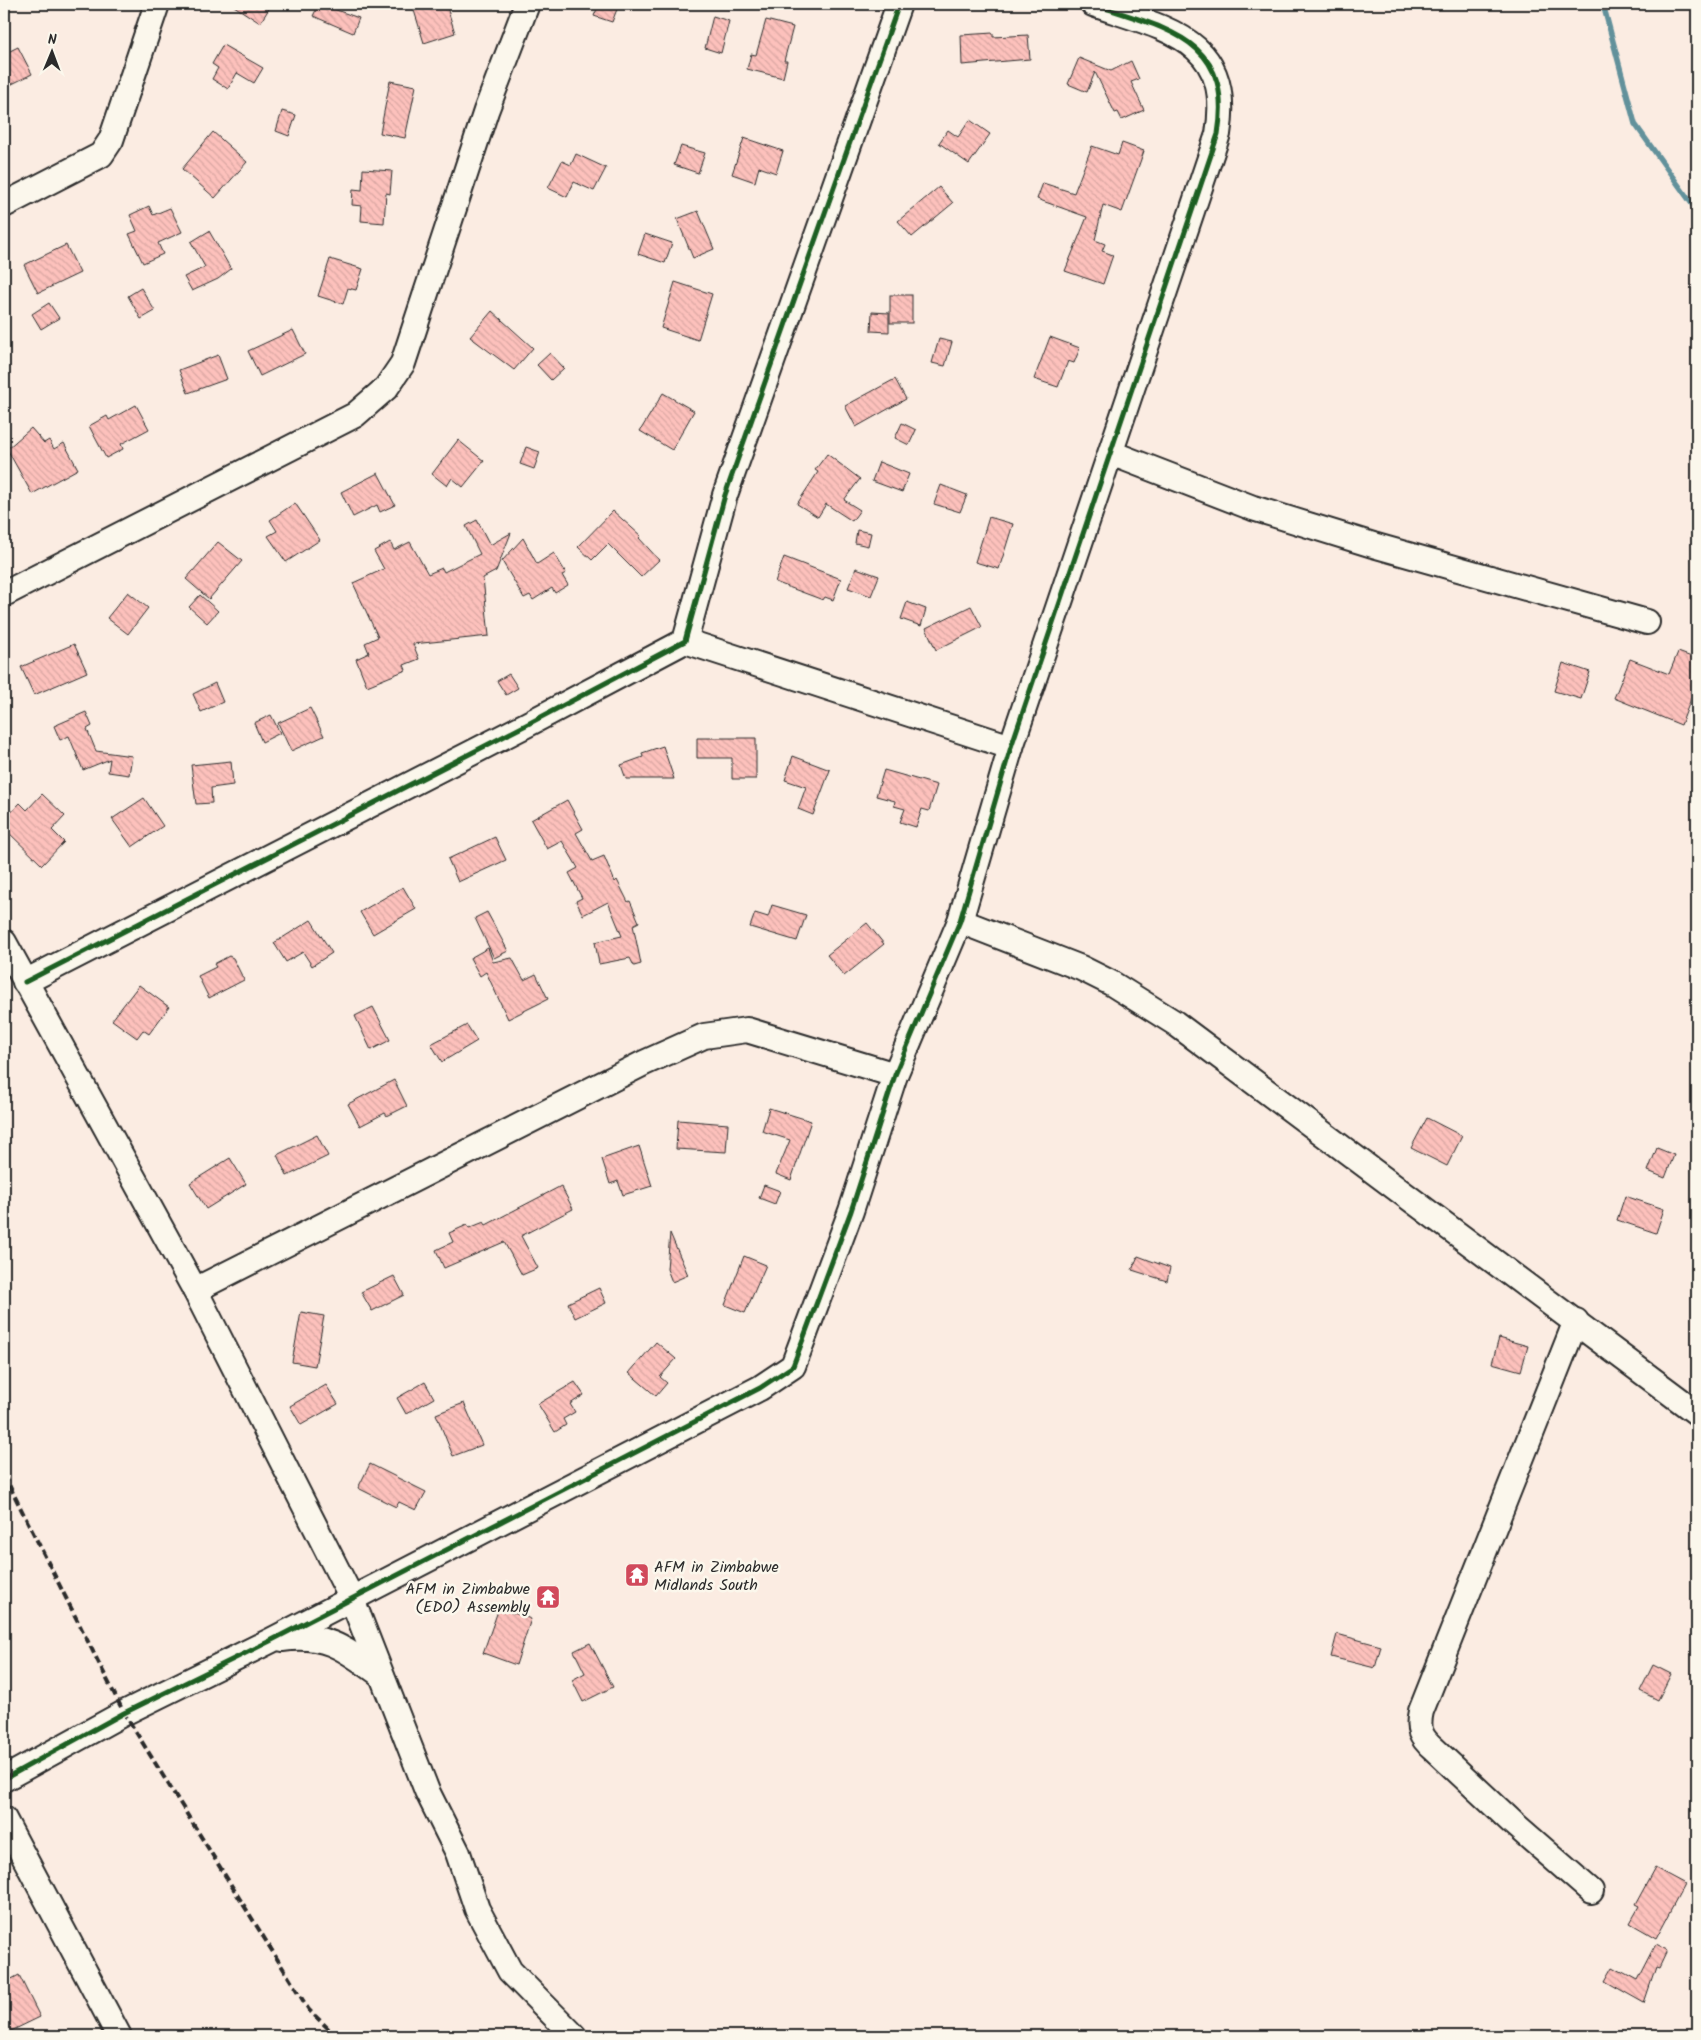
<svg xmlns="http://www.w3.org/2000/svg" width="1701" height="2040" font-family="Kalam,sans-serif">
	<defs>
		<pattern id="building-back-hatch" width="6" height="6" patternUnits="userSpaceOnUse" patternTransform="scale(1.25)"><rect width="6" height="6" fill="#fdc1bc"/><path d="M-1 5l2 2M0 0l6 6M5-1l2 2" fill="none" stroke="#d9a6a2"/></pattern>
	</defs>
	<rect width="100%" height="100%" fill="#fbece2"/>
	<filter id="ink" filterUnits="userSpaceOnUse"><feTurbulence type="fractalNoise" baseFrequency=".02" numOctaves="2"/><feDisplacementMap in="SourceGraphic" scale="10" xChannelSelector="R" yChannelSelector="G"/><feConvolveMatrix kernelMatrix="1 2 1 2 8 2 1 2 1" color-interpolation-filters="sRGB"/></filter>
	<g filter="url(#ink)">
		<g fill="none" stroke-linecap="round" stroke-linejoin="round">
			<polyline stroke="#62919b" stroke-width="5.5" points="1603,4 1635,124 1697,211"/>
		</g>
		<g fill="url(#building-back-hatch)" stroke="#2b2b2b">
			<polygon points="231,4 272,4 260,23"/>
			<polygon points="319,4 359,18 353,33 313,16"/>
			<polygon points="423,4 446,4 455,33 424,43 413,7"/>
			<polygon points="599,4 619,4 612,22 594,16"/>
			<polygon points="713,16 729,21 721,53 705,48"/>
			<polygon points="766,20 793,27 784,61 787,61 783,78 747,69 751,54 756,55"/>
			<polygon points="993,33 993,37 1028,35 1030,59 962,65 961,35"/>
			<polygon points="223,45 263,68 254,83 237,73 228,89 212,79 218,68 212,64"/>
			<polygon points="18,47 32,74 4,88 4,54"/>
			<polygon points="1079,58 1111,71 1131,61 1139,79 1131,82 1144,110 1122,120 1118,112 1115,113 1095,72 1087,92 1068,84"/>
			<polygon points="390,81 416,86 405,138 380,133"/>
			<polygon points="282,111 296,115 289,136 276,131"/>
			<polygon points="970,120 990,134 969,164 939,143 948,130 958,137"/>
			<polygon points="213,132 247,162 215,198 182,169"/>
			<polygon points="744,138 783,151 776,173 759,167 755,182 732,174"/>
			<polygon points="1122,143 1144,151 1122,212 1103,205 1095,240 1105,244 1102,251 1113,255 1103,284 1065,271 1087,217 1037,199 1043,183 1074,193 1092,146 1118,155"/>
			<polygon points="681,146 705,153 698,173 674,165"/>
			<polygon points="576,154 606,168 594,191 574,182 567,197 548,188 562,161 571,165"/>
			<polygon points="363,169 392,171 390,194 386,193 384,223 361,221 362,206 352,205 353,189 362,190"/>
			<polygon points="939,187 953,203 912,237 898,221"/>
			<polygon points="149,206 153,215 170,208 182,232 158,243 163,254 143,263 129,234 137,231 130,215"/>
			<polygon points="698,211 714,249 693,258 677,219"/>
			<polygon points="209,231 231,269 218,279 192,291 184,277 205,267 191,242"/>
			<polygon points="645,234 672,243 665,263 638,254"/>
			<polygon points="66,245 80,273 38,293 24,265"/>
			<polygon points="330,259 363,269 356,290 348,288 343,304 318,296"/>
			<polygon points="675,282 712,294 698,340 661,328"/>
			<polygon points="141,288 155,311 141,319 128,296"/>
			<rect x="890" y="295" width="22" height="28"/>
			<polygon points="49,303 59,318 41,329 32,314"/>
			<polygon points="492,311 533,348 514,370 470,337"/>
			<polygon points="872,312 889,313 889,332 871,331"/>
			<polygon points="293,330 305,354 260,376 248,351"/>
			<polygon points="1050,337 1080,348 1074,363 1068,361 1058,387 1034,379"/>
			<polygon points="939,339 952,342 945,366 932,363"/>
			<polygon points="550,353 564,368 551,380 537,365"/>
			<polygon points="218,355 227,379 188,393 179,370"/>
			<polygon points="895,379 906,399 856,427 845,406"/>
			<polygon points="663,393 694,411 672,450 640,431"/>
			<polygon points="136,405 149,429 121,444 123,449 106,458 89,426 107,416 109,420"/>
			<polygon points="902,423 916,430 909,445 895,438"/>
			<polygon points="31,428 44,443 49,440 54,449 64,443 78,469 32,494 7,449"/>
			<polygon points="458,440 484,461 463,487 452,478 447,486 432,474"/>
			<polygon points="526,447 540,452 534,469 520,464"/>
			<polygon points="827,454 860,479 844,500 860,510 852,521 826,504 818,517 797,504 818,472 815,470"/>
			<polygon points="879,462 909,474 902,492 872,481"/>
			<polygon points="378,473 395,505 380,512 377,505 353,517 341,492"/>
			<polygon points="941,485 967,495 960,512 934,504"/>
			<polygon points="295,503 320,540 286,562 268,536 277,531 270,520"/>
			<polygon points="613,511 641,536 639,538 659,560 641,577 608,544 592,560 578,547"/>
			<polygon points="989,517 1013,524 999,569 975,562"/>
			<polygon points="477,520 490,545 511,533 496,571 483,578 489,636 413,644 419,659 404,665 406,670 367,686 356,659 369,653 365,643 378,637 353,583 384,569 374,551 390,542 394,550 410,542 428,574 442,568 444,572 480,554 466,526"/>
			<polygon points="857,530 871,533 868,546 855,543"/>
			<polygon points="523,538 537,564 554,553 566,573 562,575 568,585 555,593 552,588 533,600 530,595 524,598 502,561"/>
			<polygon points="218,542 242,561 209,599 186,579"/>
			<polygon points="784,557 841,579 833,600 825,597 823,600 775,582"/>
			<polygon points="856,568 879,576 871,596 848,588"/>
			<polygon points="128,592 148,608 128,634 107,618"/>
			<polygon points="200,595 218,611 207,623 189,607"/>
			<polygon points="907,602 926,609 921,626 901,619"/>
			<polygon points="971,606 982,627 936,650 926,628"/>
			<polygon points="74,644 87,672 34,695 21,667"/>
			<polygon points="1678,652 1697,659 1697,683 1681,725 1614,698 1630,659 1669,674"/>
			<polygon points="1563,663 1590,672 1581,699 1554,691"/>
			<polygon points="509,674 518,688 506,695 497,681"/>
			<polygon points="215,683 223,702 201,712 193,694"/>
			<polygon points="310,708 324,736 291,751 278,723"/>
			<polygon points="86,712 92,726 87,729 96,751 132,756 129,775 108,772 110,759 83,770 69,736 60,740 54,726"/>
			<polygon points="271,715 280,733 262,742 254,723"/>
			<polygon points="697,738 756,738 756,779 732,779 732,758 697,758"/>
			<polygon points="663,746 674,779 626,779 621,765 643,757 642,753"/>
			<polygon points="793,756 830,770 813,815 798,809 806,787 785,780"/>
			<polygon points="231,761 233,785 211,788 212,803 196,804 191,765"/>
			<polygon points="884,770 937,785 929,811 922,809 916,827 900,822 905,809 894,806 895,801 876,796"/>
			<polygon points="42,794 65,816 52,830 64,842 42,865 4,828 4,820 20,803 27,810"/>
			<polygon points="144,798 163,826 132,847 112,819"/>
			<polygon points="567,800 583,829 576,833 592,861 604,856 615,882 617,880 628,902 630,901 639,922 633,925 641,964 634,966 630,958 599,964 595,942 622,936 608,902 583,915 576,901 582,898 569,873 578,868 562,841 547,849 531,820"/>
			<polygon points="495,837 506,860 458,882 448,859"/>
			<polygon points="403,887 416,909 373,934 360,912"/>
			<polygon points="772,905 806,915 797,941 750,927 755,913 768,917"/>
			<polygon points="487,912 508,951 494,958 475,918"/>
			<polygon points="311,920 332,953 312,966 303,952 286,962 274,943"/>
			<polygon points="867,923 884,944 844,976 827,955"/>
			<polygon points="488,948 493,962 512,958 524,980 536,974 548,999 508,1019 486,972 480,976 470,958"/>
			<polygon points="229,956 233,958 244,980 209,998 198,976 216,967 214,964"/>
			<polygon points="139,985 169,1007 149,1034 143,1030 137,1038 112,1020"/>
			<polygon points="373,1007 390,1040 371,1050 355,1016"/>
			<polygon points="467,1025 477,1041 442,1062 431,1044"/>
			<polygon points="394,1080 407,1106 387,1116 385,1113 360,1126 348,1104"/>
			<polygon points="769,1108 811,1121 791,1180 776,1174 790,1140 762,1131"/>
			<polygon points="1427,1118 1462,1136 1447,1166 1411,1148"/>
			<polygon points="678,1120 728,1124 726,1152 676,1149"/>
			<polygon points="317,1135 328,1156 287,1176 277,1155"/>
			<polygon points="639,1146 652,1186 623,1195 618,1181 610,1184 602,1159"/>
			<polygon points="1657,1148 1674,1155 1665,1178 1648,1171"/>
			<polygon points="230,1158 246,1184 206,1209 190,1183"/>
			<polygon points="764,1185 780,1191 775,1204 759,1198"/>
			<polygon points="561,1186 573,1209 521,1236 538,1268 522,1275 504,1242 444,1268 436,1250 453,1242 449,1233 467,1225 469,1228 484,1222 486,1225"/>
			<polygon points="1625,1196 1664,1209 1656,1233 1617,1220"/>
			<polygon points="670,1233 688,1275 672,1282 667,1269"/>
			<polygon points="744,1256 766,1265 745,1313 725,1305"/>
			<polygon points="1138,1256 1170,1268 1167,1281 1132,1270"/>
			<polygon points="394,1276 404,1295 372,1311 361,1292"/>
			<polygon points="599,1288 606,1303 575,1318 568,1303"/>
			<polygon points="301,1312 324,1316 315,1366 292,1362"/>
			<polygon points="1499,1338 1528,1346 1521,1371 1492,1363"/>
			<polygon points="656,1342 676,1359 660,1377 667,1383 656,1396 629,1373"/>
			<polygon points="425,1382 434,1398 406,1414 397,1398"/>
			<polygon points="575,1382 584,1395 570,1404 575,1412 563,1419 566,1425 555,1432 538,1404"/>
			<polygon points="326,1385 338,1404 301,1425 290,1406"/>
			<polygon points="464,1403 482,1445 453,1456 436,1414"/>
			<polygon points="370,1464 426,1492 416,1510 399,1502 396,1507 358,1488"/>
			<polygon points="499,1608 531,1619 516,1665 483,1653"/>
			<polygon points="1337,1634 1381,1646 1375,1668 1331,1657"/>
			<polygon points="590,1643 613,1687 583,1702 572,1680 585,1673 574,1651"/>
			<polygon points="1653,1665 1671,1674 1658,1700 1640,1691"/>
			<polygon points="1655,1868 1685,1884 1656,1938 1630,1923 1639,1907 1635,1905"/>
			<polygon points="1655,1945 1667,1951 1659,1968 1656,1967 1644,2003 1605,1981 1613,1967 1637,1980"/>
			<polygon points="19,1975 40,2017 11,2031 10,2029 4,2032 4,1983"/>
		</g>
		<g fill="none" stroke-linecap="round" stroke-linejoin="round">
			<defs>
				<g id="minor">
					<polyline points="4,205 101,155 111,140 157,4"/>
					<polyline points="1111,453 1253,508 1373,545 1647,622"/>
					<polyline points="4,594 355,415 386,388 403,363 486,111 527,4"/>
					<polyline points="685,641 1011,747"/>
					<polyline points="960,921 1081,968 1111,983 1175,1023 1697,1413"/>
					<polyline points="4,942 195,1290 352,1599 427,1791 458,1853 477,1909 510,1971 574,2036"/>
					<polyline points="25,982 526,725 685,641 725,495 899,4"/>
					<polyline points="195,1290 644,1063 704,1036 747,1030 895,1075"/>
					<path d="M1576,1321L1421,1711C1417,1729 1420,1737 1434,1749L1513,1823L1591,1891"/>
					<path d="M282,1639C327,1633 345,1649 380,1674"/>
					<path d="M4,1779L124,1713L270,1641L760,1388L793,1366L851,1211L895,1075L960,921L1011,747L1218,134C1234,38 1165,29 1093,4"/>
					<polyline points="4,1819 119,2036"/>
				</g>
			</defs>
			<use href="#minor" stroke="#2b2b2b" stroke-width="28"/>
			<use href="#minor" stroke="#fbf7ec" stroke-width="24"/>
			<polyline stroke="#2b2b2b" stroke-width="4" stroke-dasharray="8 4" stroke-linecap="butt" points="4,1475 124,1713 309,2010 336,2036"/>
			<defs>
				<g id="cycleway">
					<polyline points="25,982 526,725 685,641 725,495 899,4"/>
					<path d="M4,1779L124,1713L270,1641L760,1388L793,1366L851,1211L895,1075L960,921L1011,747L1218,134C1234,38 1165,29 1093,4"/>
				</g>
			</defs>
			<use href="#cycleway" stroke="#fbf7ec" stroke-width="8"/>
			<use href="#cycleway" stroke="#1b5e20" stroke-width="5"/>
		</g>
	</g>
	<defs>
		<symbol id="temple-square" viewBox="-11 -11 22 22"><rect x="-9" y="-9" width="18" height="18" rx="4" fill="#d1495b" stroke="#fbf7ec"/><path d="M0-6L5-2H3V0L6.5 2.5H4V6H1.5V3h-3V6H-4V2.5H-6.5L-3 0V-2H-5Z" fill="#fff"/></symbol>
	</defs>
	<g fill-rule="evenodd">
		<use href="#temple-square" x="623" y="1561" width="28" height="28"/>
		<use href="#temple-square" x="534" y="1583" width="28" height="28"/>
	</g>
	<g text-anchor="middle" stroke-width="5" stroke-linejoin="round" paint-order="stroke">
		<g font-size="16" fill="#2b2b2b" stroke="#fbf7ec" text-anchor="start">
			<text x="654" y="1572">AFM in Zimbabwe<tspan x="654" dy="18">Midlands South</tspan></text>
			<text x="530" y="1594" text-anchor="end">AFM in Zimbabwe<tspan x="530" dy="18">(EDO) Assembly</tspan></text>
		</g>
	</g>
	<rect width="1701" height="2040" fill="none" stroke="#fbf7ec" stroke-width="20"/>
	<rect x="10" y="10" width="1681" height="2020" fill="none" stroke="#2b2b2b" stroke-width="2" filter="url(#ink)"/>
	<g transform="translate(52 52) rotate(1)" stroke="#fbf7ec" stroke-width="4" paint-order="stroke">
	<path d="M0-4L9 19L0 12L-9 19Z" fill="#2b2b2b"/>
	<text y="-8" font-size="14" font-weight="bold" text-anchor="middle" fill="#2b2b2b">N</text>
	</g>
</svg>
